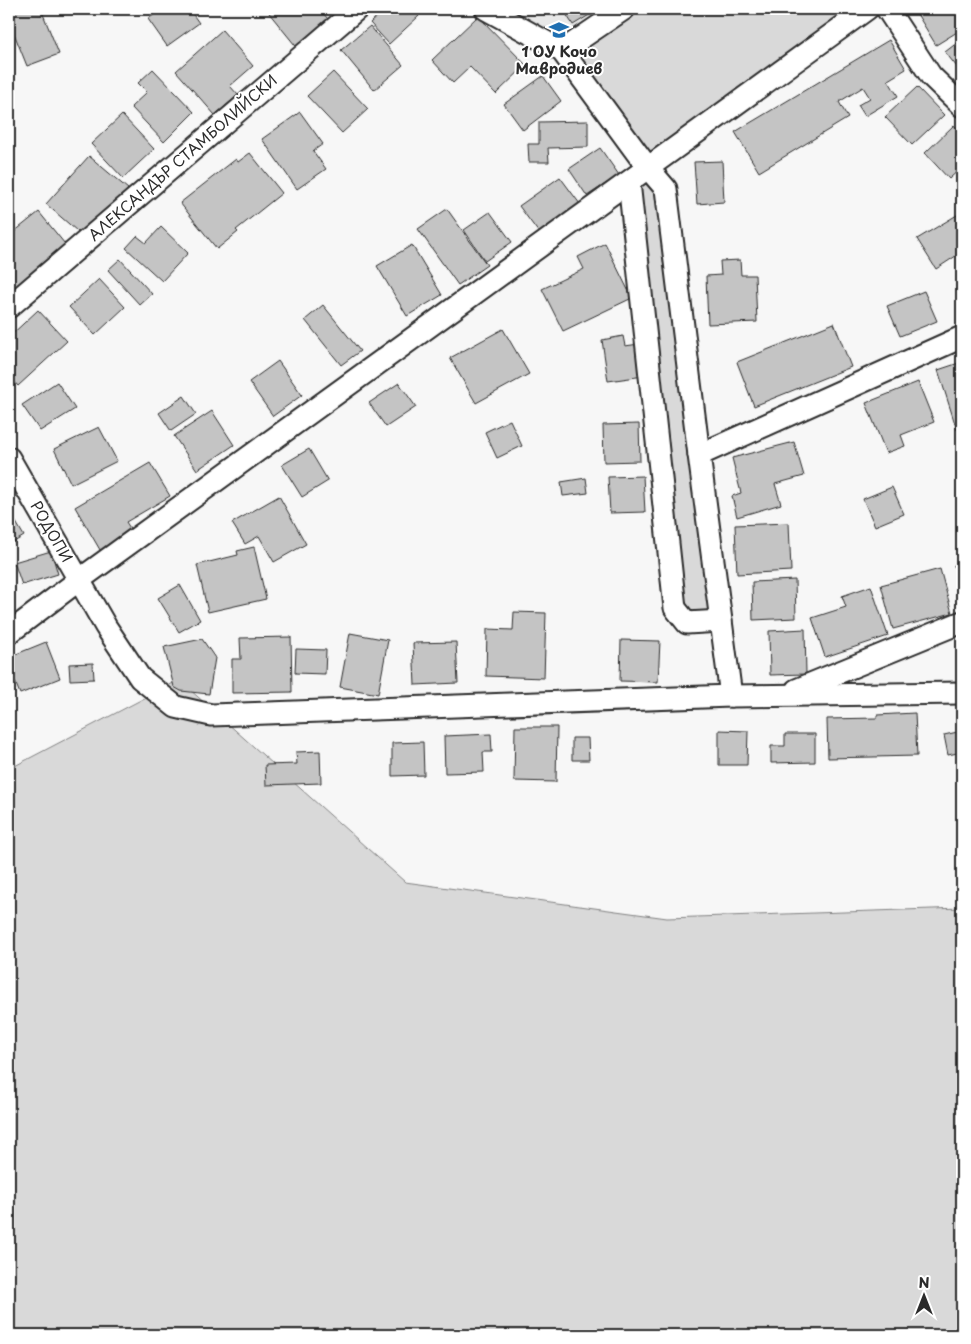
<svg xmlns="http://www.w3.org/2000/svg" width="971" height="1344" font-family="'Playpen Sans',sans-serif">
	<rect width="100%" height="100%" fill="#f7f7f7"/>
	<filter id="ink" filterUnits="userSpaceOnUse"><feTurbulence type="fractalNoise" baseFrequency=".02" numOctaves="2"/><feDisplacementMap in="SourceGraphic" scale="10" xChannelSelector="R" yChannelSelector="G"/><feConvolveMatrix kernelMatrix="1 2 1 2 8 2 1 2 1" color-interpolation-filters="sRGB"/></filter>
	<g filter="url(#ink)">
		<polygon fill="#e8e8e8" points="486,9 624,9 562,51"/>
		<g fill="#d9d9d9" stroke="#828282">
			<polygon points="624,9 867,9 648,168 666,189 721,621 687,623 629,182 647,168 562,51"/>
			<polygon points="179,680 405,882 667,918 962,908 962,1335 9,1335 9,769"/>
		</g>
		<g fill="#c4c4c4" stroke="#2b2b2b">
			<polygon points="9,9 41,9 59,54 27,66 9,21"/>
			<polygon points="162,9 189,9 199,23 167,46 148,19"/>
			<polygon points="274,9 320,9 331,23 299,50 269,13"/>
			<polygon points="385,9 412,9 419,16 389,44 370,23"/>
			<polygon points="563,9 599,9 573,25"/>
			<polygon points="914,9 962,9 962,29 936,45"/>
			<polygon points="478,16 526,65 496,94 470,67 453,83 432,60"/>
			<polygon points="370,26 403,65 374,90 341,50"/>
			<polygon points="222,30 253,66 230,86 238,95 215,115 176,71"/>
			<polygon points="962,39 962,71 961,72 945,52"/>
			<polygon points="889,40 906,69 888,80 898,96 865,116 858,105 870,98 863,87 839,102 848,118 759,172 735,132"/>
			<polygon points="153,69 194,112 164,142 131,107 147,92 138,83"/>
			<polygon points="333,72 368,109 342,133 307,96"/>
			<polygon points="543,76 561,101 523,130 504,104"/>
			<polygon points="917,87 944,115 912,145 885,117"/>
			<polygon points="300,112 323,144 313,151 326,169 297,189 262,139"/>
			<polygon points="122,115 154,149 123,178 91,144"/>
			<polygon points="588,121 588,147 548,148 549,162 529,162 528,144 539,144 539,122"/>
			<polygon points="954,125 962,134 962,167 949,179 925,153"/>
			<polygon points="600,148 619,175 587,196 569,169"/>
			<polygon points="250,153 282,193 236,230 238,232 217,249 180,203 236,159 238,162"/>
			<polygon points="89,156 128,189 85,238 46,204"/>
			<polygon points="722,161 724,202 697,204 694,162"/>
			<polygon points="560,177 580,204 539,233 519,206"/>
			<polygon points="447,209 487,265 458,285 418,229"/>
			<polygon points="39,212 69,249 14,292 9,286 9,250 12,247 9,244 9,236"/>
			<polygon points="490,212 512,242 485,261 464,230"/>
			<polygon points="962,212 962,252 936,269 917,239"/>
			<polygon points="161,227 188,253 162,281 126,248 137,236 146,243"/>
			<polygon points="605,243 632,298 563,331 542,289 584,269 578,257"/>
			<polygon points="412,245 442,295 407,316 377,266"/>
			<polygon points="120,259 152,294 140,305 108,270"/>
			<polygon points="740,260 741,275 755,275 757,322 708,324 706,276 721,275 720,261"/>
			<polygon points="99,279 125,307 95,335 69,307"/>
			<polygon points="924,291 937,321 900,336 887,306"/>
			<polygon points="323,305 360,351 341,365 305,320"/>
			<polygon points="38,310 67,341 18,386 9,376 9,337"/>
			<polygon points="834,323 851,367 754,406 737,362"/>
			<polygon points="503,329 529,374 476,403 450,358"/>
			<polygon points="623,336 625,346 639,344 644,376 608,381 602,340"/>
			<polygon points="278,361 302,395 273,416 249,382"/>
			<polygon points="962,362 962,428 957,430 938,370"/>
			<polygon points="57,382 75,409 40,431 22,405"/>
			<polygon points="918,382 934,422 901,435 905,446 886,453 866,403"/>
			<polygon points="399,383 416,407 386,427 369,403"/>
			<polygon points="184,396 196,414 171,431 159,413"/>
			<polygon points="212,411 234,445 197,470 174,436"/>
			<polygon points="510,420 522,446 497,458 485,432"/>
			<polygon points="639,424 640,461 604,462 603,425"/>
			<polygon points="99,427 117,461 71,484 54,449"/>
			<polygon points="794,442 804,476 775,484 781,504 737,517 732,496 741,493 732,458"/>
			<polygon points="309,449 328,481 302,497 282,465"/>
			<polygon points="150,463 170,496 126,522 135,536 103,555 75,507"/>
			<polygon points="643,476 645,512 610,513 608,477"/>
			<polygon points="586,478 588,493 563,496 561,482"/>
			<polygon points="892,487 904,514 875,526 863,499"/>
			<polygon points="279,496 306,544 274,562 259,536 245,544 232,523"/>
			<polygon points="10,512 24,536 9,545 9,513"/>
			<polygon points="789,523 791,571 737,574 735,525"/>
			<polygon points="254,547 266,599 208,612 197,565 238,555 237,551"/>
			<polygon points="51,551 58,574 22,585 14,562"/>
			<polygon points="962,563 962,600 961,600 954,565"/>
			<polygon points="940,569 952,613 893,629 881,585"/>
			<polygon points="795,580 796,618 753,620 752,582"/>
			<polygon points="180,585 200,620 179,632 158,598"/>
			<polygon points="871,586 888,636 825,657 812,618 846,607 842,596"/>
			<polygon points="514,612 546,613 544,678 486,676 487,629 513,630"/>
			<polygon points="805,629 806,674 770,675 769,631"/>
			<polygon points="350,633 388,640 378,694 340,687"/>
			<polygon points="291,637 292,692 232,693 232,659 241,659 240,638"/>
			<polygon points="202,639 215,658 209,694 181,691 174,687 164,647"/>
			<polygon points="621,640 660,641 658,682 620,681"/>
			<polygon points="46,642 60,678 20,694 9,667 9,657"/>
			<polygon points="456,642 458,683 415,685 413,643"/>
			<polygon points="296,649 326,650 325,674 295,673"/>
			<polygon points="93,663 94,679 70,680 69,664"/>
			<polygon points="915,713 917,756 828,758 827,719 877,718 877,715"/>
			<polygon points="515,727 557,727 556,782 514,781"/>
			<polygon points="719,730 748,731 747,765 719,765"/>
			<polygon points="962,731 962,752 948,755 944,735"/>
			<polygon points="491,734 492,752 483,752 484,772 445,773 444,736"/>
			<polygon points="785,734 815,734 815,762 771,763 771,746 785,746"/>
			<polygon points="572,738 588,738 589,760 572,760"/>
			<polygon points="423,742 424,775 392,776 392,743"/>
			<polygon points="320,751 321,783 266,785 265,765 297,764 296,752"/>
		</g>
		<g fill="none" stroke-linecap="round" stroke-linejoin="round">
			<defs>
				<g id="street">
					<polyline points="486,9 562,51 648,168 666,189 699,455 731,696"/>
					<polyline points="887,9 931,76 962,106"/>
					<polyline points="562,51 624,9"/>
					<polyline points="629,182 675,608 687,623 721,621"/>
					<polyline points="9,307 357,9"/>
					<polyline points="699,455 962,337"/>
					<polyline points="9,458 106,627 140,678 176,707 211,715 731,696 962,693"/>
					<polyline points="9,633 79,580 867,9"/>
					<polyline points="796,690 962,622"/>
				</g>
			</defs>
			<use href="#street" stroke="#2b2b2b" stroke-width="25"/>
			<use href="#street" stroke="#fff" stroke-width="21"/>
		</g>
	</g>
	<defs>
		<symbol id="school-bare" viewBox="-9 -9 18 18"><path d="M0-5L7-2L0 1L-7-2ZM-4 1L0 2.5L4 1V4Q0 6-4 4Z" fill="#1f6fb2" stroke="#fff" stroke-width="2.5" paint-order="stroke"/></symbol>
	</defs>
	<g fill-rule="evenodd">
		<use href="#school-bare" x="545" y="16" width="28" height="28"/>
	</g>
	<g text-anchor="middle" stroke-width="4" stroke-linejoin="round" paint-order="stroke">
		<g font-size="15" font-weight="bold" fill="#2b2b2b" stroke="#fff">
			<text x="559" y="57">1 ОУ Кочо<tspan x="559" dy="17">Мавродиев</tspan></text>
		</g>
		<g font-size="15" fill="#2b2b2b" stroke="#fff">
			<text transform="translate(183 158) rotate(-41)" y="5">АЛЕКСАНДЪР СТАМБОЛИЙСКИ</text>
			<text transform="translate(51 532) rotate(60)" y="5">РОДОПИ</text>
		</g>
	</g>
	<rect width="971" height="1344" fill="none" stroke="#fff" stroke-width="30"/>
	<rect x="15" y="15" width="941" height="1314" fill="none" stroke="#2b2b2b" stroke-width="2" filter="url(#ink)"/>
	<g transform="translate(924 1296)" stroke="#ffffff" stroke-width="4" paint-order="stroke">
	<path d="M0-4L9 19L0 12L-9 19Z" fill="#2b2b2b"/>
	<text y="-8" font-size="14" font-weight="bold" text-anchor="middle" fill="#2b2b2b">N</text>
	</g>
</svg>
